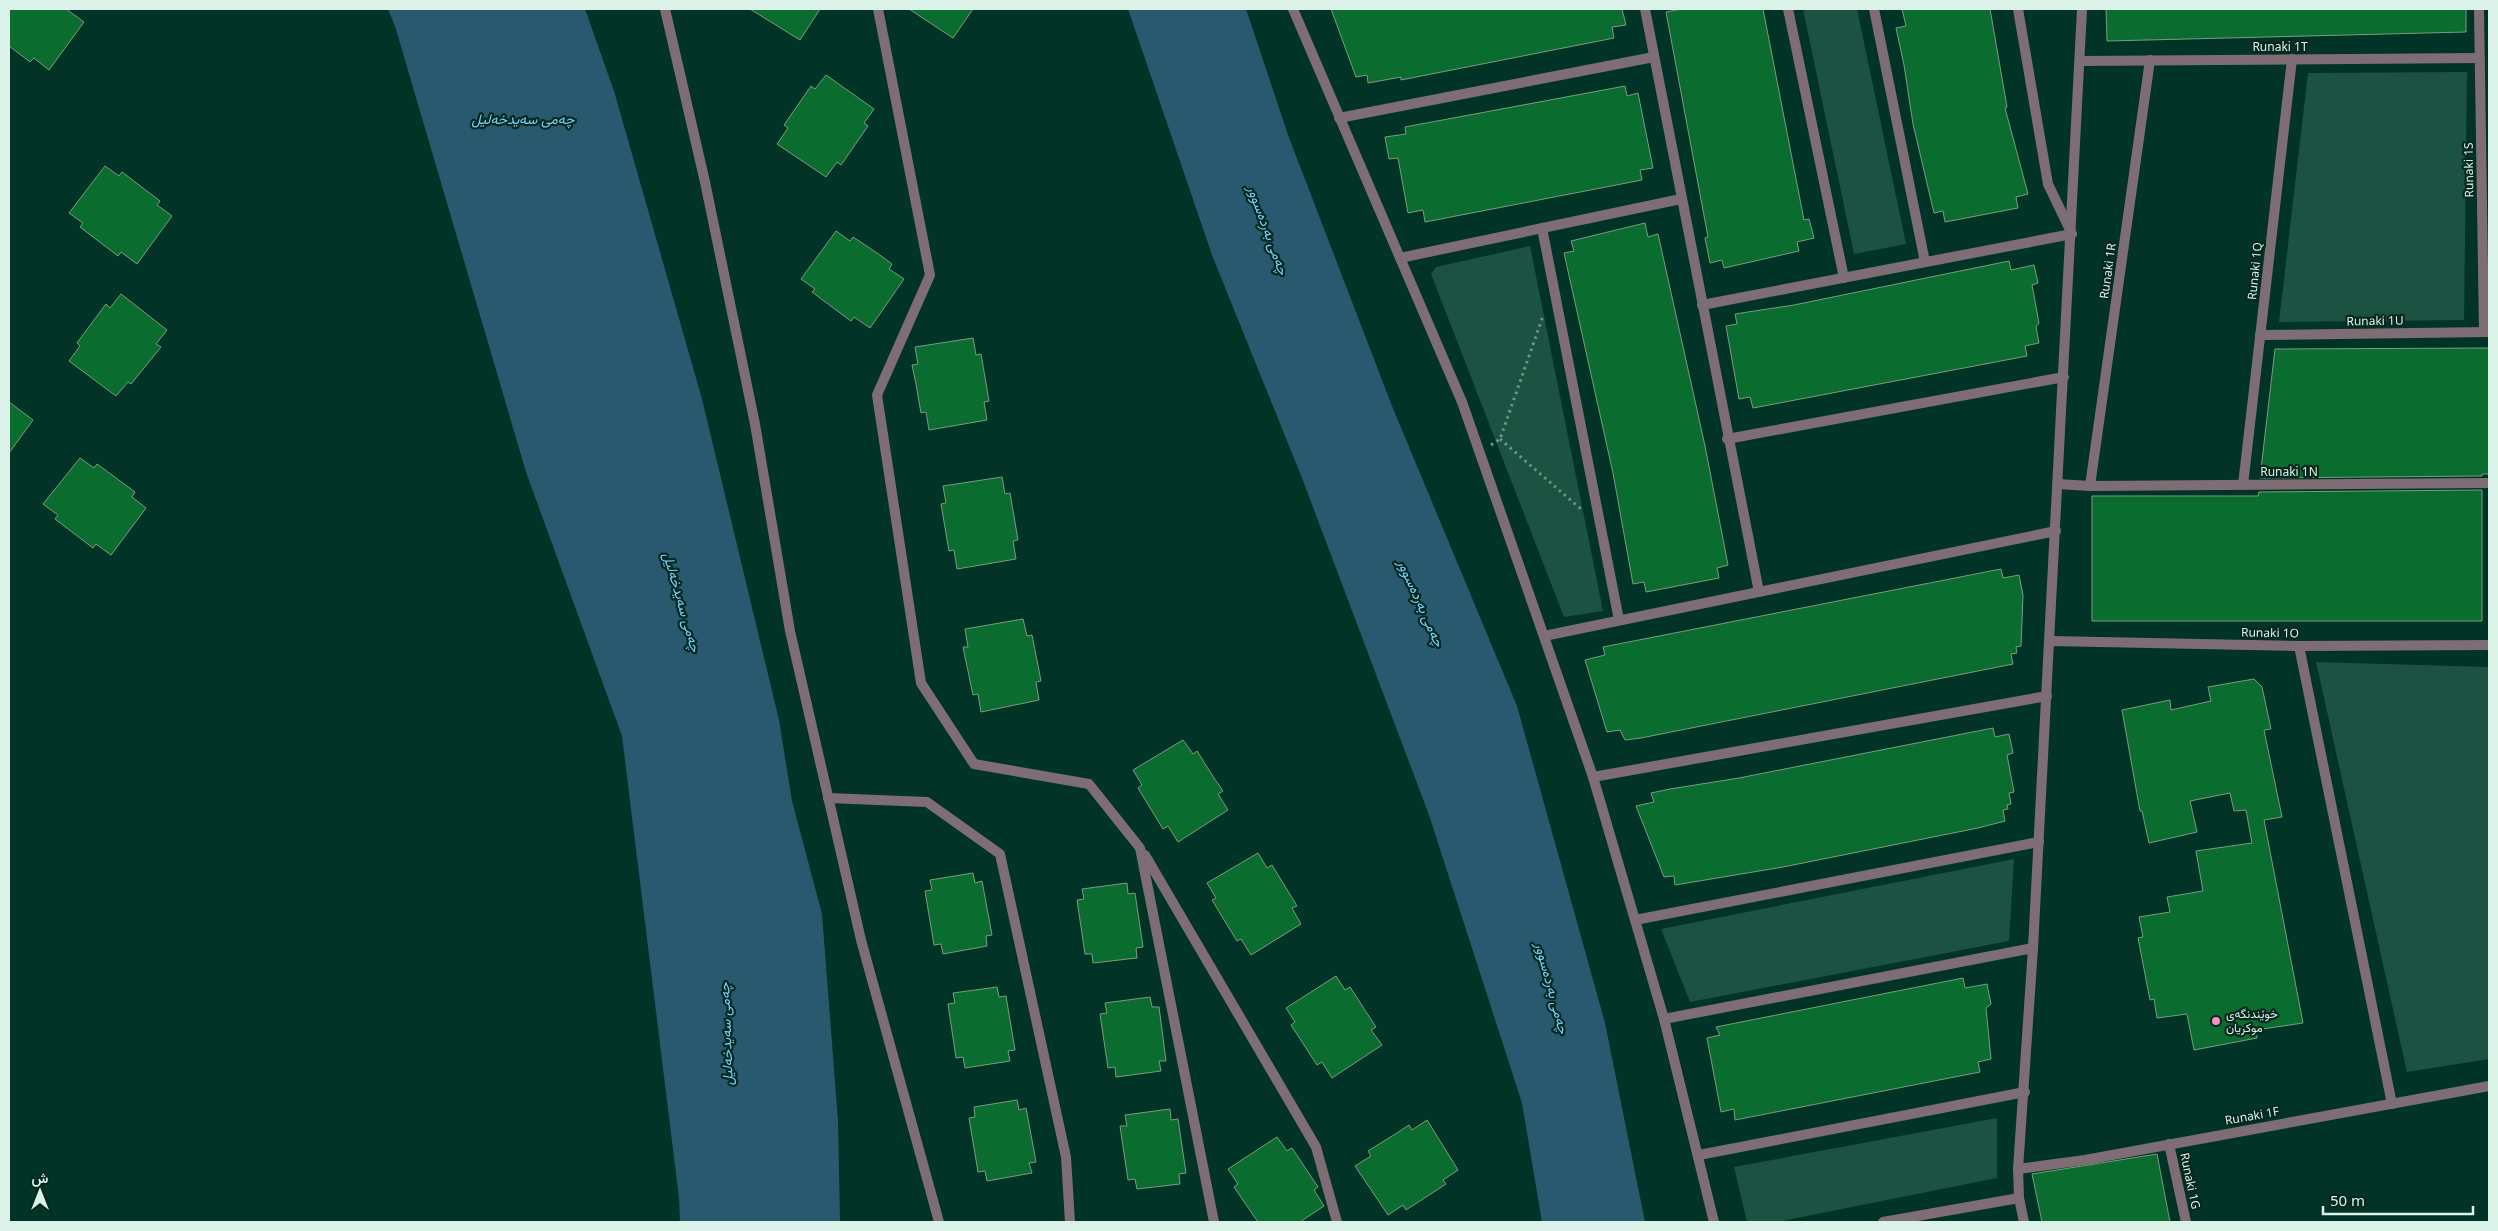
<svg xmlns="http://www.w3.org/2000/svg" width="2498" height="1231" font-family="'Noto Sans',Vazirmatn,sans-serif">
	<rect width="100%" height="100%" fill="#013427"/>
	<g fill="#1c5241">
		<polygon points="1803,9 1857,9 1906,244 1854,254"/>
		<polygon points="2467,72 2464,320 2279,322 2308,73"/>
		<polygon points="1530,246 1603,611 1564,617 1431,274 1436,267"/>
		<polygon points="2316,662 2489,667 2489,1059 2407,1072"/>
		<polygon points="2014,859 2009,941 1690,1002 1661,929"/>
		<polygon points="1997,1118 1997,1178 1777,1222 1747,1222 1734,1167"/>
	</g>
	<g fill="#29596e">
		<polygon points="388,9 585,9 614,91 702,399 779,720 792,801 822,914 838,1121 840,1222 680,1222 679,1198 622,736 526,472 395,26"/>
		<polygon points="1128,9 1246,9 1288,135 1392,406 1517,706 1605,1023 1645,1222 1542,1222 1522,1103 1429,815 1302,478 1212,255"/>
	</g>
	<g fill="#0b6c30" stroke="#7a9c7f">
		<polygon points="9,9 66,9 84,22 49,70 34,58 30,62 9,46"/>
		<polygon points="750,9 820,9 800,40"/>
		<polygon points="909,9 973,9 953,38"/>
		<polygon points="1331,9 1622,9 1626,25 1612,27 1614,38 1401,80 1401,77 1368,83 1367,75 1356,77"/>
		<polygon points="1682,9 1763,9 1804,220 1809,219 1814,238 1797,242 1799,251 1724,268 1722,260 1710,263 1705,238 1708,237 1666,12"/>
		<polygon points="1902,9 1990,9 2007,107 2005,108 2028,194 2016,197 2018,208 1945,222 1943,211 1934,213 1913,124 1904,65 1896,28 1906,26"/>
		<polygon points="2106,9 2466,9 2466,32 2107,41"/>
		<polygon points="826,75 874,109 864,123 868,126 841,165 837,162 826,177 777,144 788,128 784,125 811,86 815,89"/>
		<polygon points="1625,86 1627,96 1638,93 1653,168 1640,170 1642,180 1425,222 1423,210 1408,213 1398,158 1389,159 1385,137 1406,134 1405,127"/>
		<polygon points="105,166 119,176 122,172 160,201 157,205 172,216 137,264 121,252 118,256 80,227 83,223 69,213"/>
		<polygon points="1645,223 1648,237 1658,234 1705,446 1728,565 1717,568 1719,578 1646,592 1644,582 1633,584 1613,473 1564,253 1574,251 1571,241"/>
		<polygon points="836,231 850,241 853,237 877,253 892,264 889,269 904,279 870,328 854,317 851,321 812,292 815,289 801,279"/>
		<polygon points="2009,261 2011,270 2034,265 2038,283 2032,285 2039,323 2036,327 2039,343 2025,346 2027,356 1753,408 1750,397 1739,399 1726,326 1737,324 1735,314 1794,305"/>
		<polygon points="121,294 167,330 156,344 161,347 131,384 128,382 116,396 69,361 80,346 77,343 106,304 110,308"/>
		<polygon points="973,338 976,355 981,354 989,401 984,402 987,420 929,430 926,412 921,413 916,384 912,365 918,364 915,347"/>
		<polygon points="2489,348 2489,474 2482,474 2482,476 2260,478 2275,349"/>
		<polygon points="9,402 33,420 9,453"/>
		<polygon points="80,458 94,468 97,464 135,492 132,497 146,508 111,555 96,544 93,548 55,519 58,515 43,504"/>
		<polygon points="1002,477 1005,494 1010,493 1018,540 1013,541 1016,559 957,569 954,550 949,551 941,504 946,503 943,486"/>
		<polygon points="2482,490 2482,621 2092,621 2092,496 2258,496 2259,492"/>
		<polygon points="2001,569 2003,578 2019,575 2023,595 2021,646 2016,647 2017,653 2011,654 2013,664 1641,738 1625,740 1620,730 1607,732 1585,660 1605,655 1603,647"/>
		<polygon points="1023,619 1027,636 1032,635 1041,681 1036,682 1039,700 981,712 978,694 973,695 963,647 968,647 965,629"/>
		<polygon points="2254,679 2262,687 2271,729 2264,730 2282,817 2264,820 2303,1023 2256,1030 2257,1038 2194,1050 2187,1014 2157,1018 2154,999 2150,1000 2138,938 2143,937 2139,917 2170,912 2167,897 2203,891 2196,851 2252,843 2246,810 2234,811 2230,793 2190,801 2197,832 2149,843 2142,811 2140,811 2122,710 2170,700 2171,710 2211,701 2208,687"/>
		<polygon points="1993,728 1995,737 2009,734 2013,753 2007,755 2014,792 2009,793 2011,804 2007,805 2008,809 2003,810 2005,821 1978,828 1783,867 1675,885 1674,876 1664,877 1636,806 1654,802 1651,793 1670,789 1739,778"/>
		<polygon points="1183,740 1193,754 1197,751 1214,778 1223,791 1218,794 1228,810 1178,842 1168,826 1163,829 1138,788 1142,785 1133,770"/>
		<polygon points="1258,853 1267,868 1272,865 1297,906 1292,908 1301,924 1251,955 1241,939 1237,941 1212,900 1216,898 1207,883"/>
		<polygon points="973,873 975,883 982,881 992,935 986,936 987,946 943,954 941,944 934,945 925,891 932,890 930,880"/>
		<polygon points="1127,883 1128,894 1135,893 1143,947 1136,948 1137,958 1093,963 1092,954 1085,954 1077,900 1084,899 1082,889"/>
		<polygon points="1336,976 1345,990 1350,987 1361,1004 1376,1027 1371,1030 1382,1045 1332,1078 1322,1062 1317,1065 1291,1025 1295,1022 1286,1008"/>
		<polygon points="1963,978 1965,988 1987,984 1991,1004 1986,1008 1991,1059 1978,1062 1980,1072 1735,1120 1734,1109 1721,1112 1707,1038 1720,1035 1716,1027"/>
		<polygon points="997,987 999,997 1006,996 1015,1050 1008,1051 1010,1061 965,1068 963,1057 956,1058 948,1004 955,1003 953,993"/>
		<polygon points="1150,997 1152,1007 1159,1007 1166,1061 1159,1061 1161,1071 1116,1077 1115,1067 1108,1068 1100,1014 1107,1013 1105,1003"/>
		<polygon points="1017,1100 1019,1110 1026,1108 1036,1162 1029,1163 1032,1173 987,1181 985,1171 978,1172 969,1118 975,1117 974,1107"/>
		<polygon points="1170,1109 1171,1120 1178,1119 1186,1173 1179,1174 1180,1184 1137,1189 1135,1179 1128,1180 1120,1126 1127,1126 1125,1115"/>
		<polygon points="1427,1120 1458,1170 1443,1180 1446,1184 1406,1210 1403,1205 1388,1215 1355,1166 1371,1156 1368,1151 1397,1133 1409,1125 1412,1130"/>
		<polygon points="1277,1137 1287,1151 1292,1148 1318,1187 1314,1190 1324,1206 1300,1222 1258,1222 1234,1187 1238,1184 1228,1169"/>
		<polygon points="2157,1154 2170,1222 2042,1222 2032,1174"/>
	</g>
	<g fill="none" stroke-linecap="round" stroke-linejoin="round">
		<g stroke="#6f9489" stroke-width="3" stroke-dasharray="2.5 4" stroke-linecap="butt">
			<polyline points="1500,439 1582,510"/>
			<polyline points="1491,445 1500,439 1543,316"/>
		</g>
		<g stroke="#7f6d75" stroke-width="10">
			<polyline points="665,9 705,182 755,424 790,631 861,940 939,1222"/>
			<polyline points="878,9 930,275 877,395 921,683 974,764 1089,784 1140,848 1214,1222"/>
			<polyline points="1645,9 1759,592"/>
			<polyline points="1788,9 1844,278"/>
			<polyline points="1874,9 1925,262"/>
			<polyline points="2479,9 2484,332"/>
			<polyline points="2081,61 2480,58"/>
			<polyline points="1339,118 1654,57"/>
			<polyline points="1542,228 1619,620"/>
			<polyline points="1400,258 1681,199"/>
			<polyline points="1702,305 2072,234 2048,184 2018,9"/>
			<polyline points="2260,335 2488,332"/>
			<polyline points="1727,439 2064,377"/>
			<polyline points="2058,484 2090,486 2489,483"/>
			<polyline points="2243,485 2292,59"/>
			<polyline points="2090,486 2150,60"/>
			<polyline points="1544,636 2056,531"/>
			<polyline points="2050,641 2299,646 2489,645"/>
			<polyline points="2299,646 2392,1104"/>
			<polyline points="1593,777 2047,696"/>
			<polyline points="828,798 927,802 1000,854 1066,1157 1070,1222"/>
			<polyline points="1145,855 1316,1147 1337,1222"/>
			<polyline points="1635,920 2039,842"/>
			<polyline points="1664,1019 2033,948"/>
			<polyline points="2169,1144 2186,1222"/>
			<polyline points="1699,1155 2025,1092"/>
			<polyline points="2018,1169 2085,1160 2489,1086"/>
			<polyline points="1883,1222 2019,1198"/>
			<polyline points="2024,1222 2019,1198 2018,1169 2033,948 2082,9"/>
		</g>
		<polyline stroke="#7f6d75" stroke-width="10" points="1293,9 1462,402 1593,777 1664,1019 1714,1222"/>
	</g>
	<circle fill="#fb8fc5" stroke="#04281e" stroke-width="2" cx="2216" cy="1021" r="5"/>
	<g text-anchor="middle" stroke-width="4.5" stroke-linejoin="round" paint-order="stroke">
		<g font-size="12" fill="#daf2e8" stroke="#04281e">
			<text x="2280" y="51">Runaki 1T</text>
			<text transform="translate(2469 170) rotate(-91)" y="4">Runaki 1S</text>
			<text transform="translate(2108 271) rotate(-82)" y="4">Runaki 1R</text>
			<text transform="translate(2255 271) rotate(-84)" y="4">Runaki 1Q</text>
			<text transform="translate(2375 321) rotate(-1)" y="4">Runaki 1U</text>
			<text x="2289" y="476">Runaki 1N</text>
			<text transform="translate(2270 633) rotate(1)" y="4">Runaki 1O</text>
			<text transform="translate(2252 1116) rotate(-10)" y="4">Runaki 1F</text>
			<text transform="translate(2190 1181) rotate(78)" y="4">Runaki 1G</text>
		</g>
		<g font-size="12" fill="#daf2e8" stroke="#04281e" text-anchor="start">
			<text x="2226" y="1018">خوێندنگەی<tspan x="2226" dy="14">موکریان</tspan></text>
		</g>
		<g font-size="14" font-style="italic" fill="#6ed1fe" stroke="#04281e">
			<text x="523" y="124">چەمی سەیدخەلیل</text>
			<text transform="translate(1268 230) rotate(70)" y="5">چەمی بەردەسوور</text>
			<text transform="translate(682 602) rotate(74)" y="5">چەمی سەیدخەلیل</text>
			<text transform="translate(1421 603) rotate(66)" y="5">چەمی بەردەسوور</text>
			<text transform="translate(1552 988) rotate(75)" y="5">چەمی بەردەسوور</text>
			<text transform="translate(726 1034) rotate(-92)" y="5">چەمی سەیدخەلیل</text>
		</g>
	</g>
	<rect width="2498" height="1231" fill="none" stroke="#daf2e8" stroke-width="20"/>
	<g transform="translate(40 1191)" stroke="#04281e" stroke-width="4" paint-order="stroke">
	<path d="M0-4L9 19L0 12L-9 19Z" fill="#daf2e8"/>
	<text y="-8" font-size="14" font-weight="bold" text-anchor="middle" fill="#daf2e8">ش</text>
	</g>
	<path d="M2323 1206v8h150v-8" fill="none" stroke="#daf2e8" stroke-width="2.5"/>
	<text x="2330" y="1206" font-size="15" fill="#daf2e8" stroke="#04281e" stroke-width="4" paint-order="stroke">50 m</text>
</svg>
